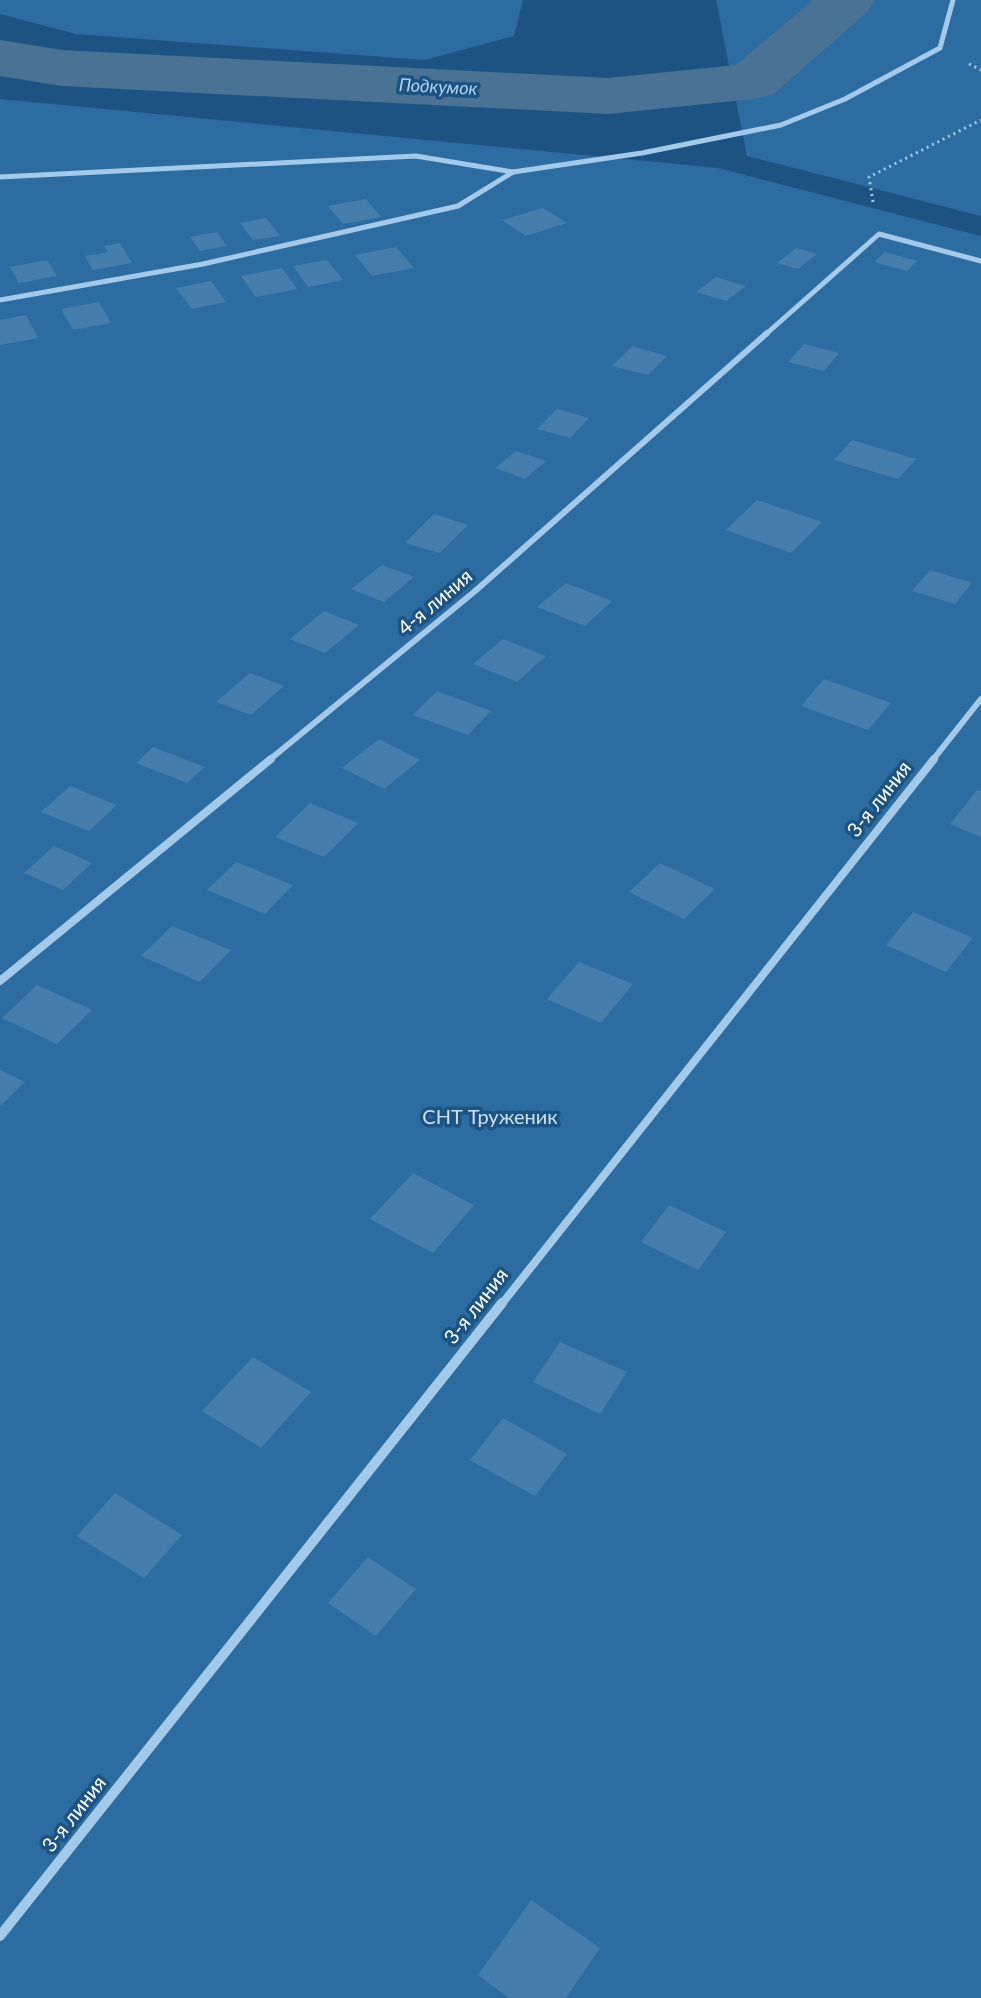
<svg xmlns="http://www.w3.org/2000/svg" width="981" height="1998" font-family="Lato,sans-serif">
	<rect width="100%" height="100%" fill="#1d5383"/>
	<g fill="#2c6ca0">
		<polygon points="0,0 523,0 514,36 425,60 76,34 0,14"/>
		<polygon points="716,0 981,0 981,216 747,156"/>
		<polygon points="0,99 718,168 981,236 981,1998 0,1998"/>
	</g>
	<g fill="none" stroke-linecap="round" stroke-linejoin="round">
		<polygon fill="#4a7295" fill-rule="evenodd" points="813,0 875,0 867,12 774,94 753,99 608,114 62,86 0,76 0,40 62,50 608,78 736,65"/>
	</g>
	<g fill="#457eac">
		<polygon points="366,199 381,217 343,224 328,206"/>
		<polygon points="543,208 567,223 526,236 502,220"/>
		<polygon points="266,218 280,236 253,240 240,223"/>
		<polygon points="217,232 227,246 200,251 190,237"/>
		<polygon points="120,243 132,263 93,270 85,256 108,252 104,246"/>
		<polygon points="396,247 414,268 372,276 355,255"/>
		<polygon points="796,248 817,254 798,269 777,263"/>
		<polygon points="885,252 917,261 907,271 874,262"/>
		<polygon points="47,260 57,276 19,283 10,267"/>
		<polygon points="327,260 343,280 308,287 293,266"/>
		<polygon points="282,268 297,289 256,297 241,276"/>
		<polygon points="716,277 746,286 726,301 696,292"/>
		<polygon points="211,281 226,302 192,309 176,288"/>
		<polygon points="99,302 111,323 73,330 61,309"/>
		<polygon points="26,315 38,338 0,345 0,320"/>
		<polygon points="804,344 839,353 824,371 788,362"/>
		<polygon points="632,346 667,356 648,375 612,366"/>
		<polygon points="557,409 589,418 570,438 537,429"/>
		<polygon points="852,440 916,459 898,479 834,460"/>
		<polygon points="516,451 546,461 525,479 495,468"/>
		<polygon points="757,500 822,522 791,553 726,530"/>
		<polygon points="434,514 468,525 440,553 405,543"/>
		<polygon points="382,565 414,577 384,602 351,589"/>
		<polygon points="930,570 972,583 955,604 912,591"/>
		<polygon points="566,583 612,601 585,626 537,607"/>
		<polygon points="324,611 359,625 325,653 290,639"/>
		<polygon points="503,639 546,656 517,682 473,664"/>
		<polygon points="250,673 284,686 251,715 216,702"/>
		<polygon points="824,679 891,703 868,730 801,706"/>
		<polygon points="437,691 491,711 468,735 413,715"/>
		<polygon points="379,739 420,760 384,789 342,768"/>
		<polygon points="153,747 205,767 187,783 136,763"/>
		<polygon points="70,786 117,805 89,831 41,812"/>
		<polygon points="977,790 981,791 981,837 950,824"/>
		<polygon points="310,803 358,823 324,857 275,837"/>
		<polygon points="54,846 92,863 63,890 24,873"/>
		<polygon points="236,862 293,885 265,914 207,890"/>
		<polygon points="660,863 715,889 684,919 629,892"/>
		<polygon points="913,912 973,938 946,972 886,945"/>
		<polygon points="172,926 231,950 200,982 141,956"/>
		<polygon points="579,962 633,984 601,1023 547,999"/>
		<polygon points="37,985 92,1010 57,1044 2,1018"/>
		<polygon points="0,1070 25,1082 0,1106"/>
		<polygon points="413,1173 474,1205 433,1253 370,1219"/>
		<polygon points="669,1205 726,1232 698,1270 641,1242"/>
		<polygon points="560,1342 627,1372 600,1414 533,1382"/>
		<polygon points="253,1357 311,1392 261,1448 202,1411"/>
		<polygon points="503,1418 567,1454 535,1496 470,1460"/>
		<polygon points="115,1493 182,1535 144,1578 77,1536"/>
		<polygon points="368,1557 416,1589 376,1636 328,1603"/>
		<polygon points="531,1900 600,1948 566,1998 509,1998 478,1975"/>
	</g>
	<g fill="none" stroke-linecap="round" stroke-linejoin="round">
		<g stroke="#a3caea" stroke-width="3" stroke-dasharray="2 4" stroke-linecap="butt">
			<polyline points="969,64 981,70"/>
			<polyline points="873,202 869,177 981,120"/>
		</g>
		<g stroke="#a3caea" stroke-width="5">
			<polyline points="0,177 416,156 513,172 642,153 781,125 845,99 940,48 953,0"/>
			<polyline points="0,300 203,264 458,206 513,172"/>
			<polyline points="765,335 879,234 981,261"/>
		</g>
		<g stroke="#a3caea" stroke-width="6">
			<polyline points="268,761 474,592 767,333"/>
			<polyline points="932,761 981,699"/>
		</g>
		<g stroke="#a3caea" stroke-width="8">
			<polyline points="0,981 271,759"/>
			<polyline points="501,1305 934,759"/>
		</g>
		<polyline stroke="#a3caea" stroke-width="10" points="0,1936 502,1303"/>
	</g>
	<g text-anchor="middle" stroke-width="7" stroke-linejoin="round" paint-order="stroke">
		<g font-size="18" font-style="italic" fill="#afd4f1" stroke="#1d5383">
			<text transform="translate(438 87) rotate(3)" y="6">Подкумок</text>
		</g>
		<g font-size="20" fill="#fff" stroke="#1d5383">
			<text transform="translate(435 602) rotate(-40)" y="7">4-я линия</text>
			<text transform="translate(879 799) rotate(-52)" y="7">3-я линия</text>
			<text transform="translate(476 1306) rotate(-52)" y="7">3-я линия</text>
			<text transform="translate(74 1814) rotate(-52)" y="7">3-я линия</text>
		</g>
		<g font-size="20" fill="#c8e2f7" stroke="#1d5383">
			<text x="490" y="1124">СНТ Труженик</text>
		</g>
	</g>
</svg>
